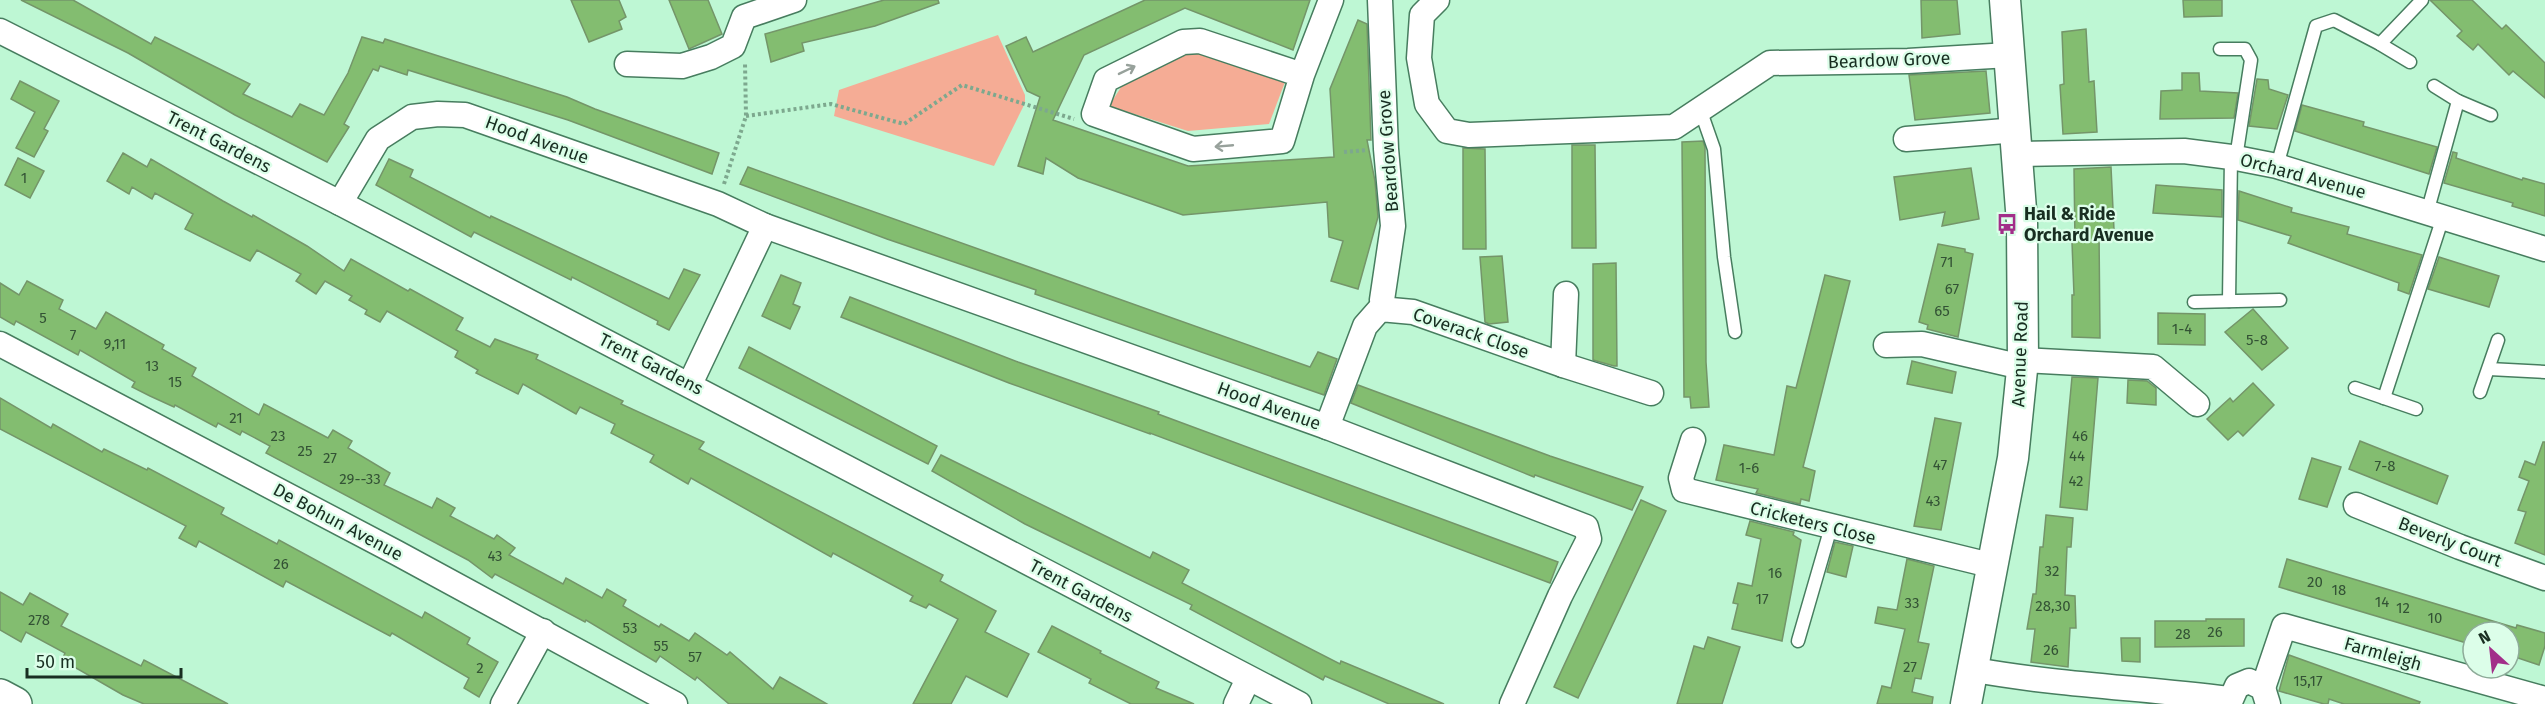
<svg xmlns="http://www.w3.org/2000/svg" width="2545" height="704" font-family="'Fira Sans',sans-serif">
	<rect width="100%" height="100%" fill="#bef7d4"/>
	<g fill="#f5ac95">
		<polygon points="998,35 1025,95 1025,103 994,166 834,116 839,90"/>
		<polygon points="1191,49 1285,82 1269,124 1188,131 1109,106 1123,84"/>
	</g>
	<g fill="#83bd70" stroke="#749569" stroke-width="1.5">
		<polygon points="21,0 73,0 151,44 155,37 250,84 243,94 292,117 300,104 324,115 348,73 362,37 383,43 385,39 567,97 595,109 719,153 712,174 568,120 408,70 407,75 380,66 378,71 373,69 344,124 349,127 327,162 235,115 128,53"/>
		<polygon points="571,0 619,0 626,17 619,21 622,29 589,42"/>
		<polygon points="669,0 708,0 722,34 689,49"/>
		<polygon points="884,0 938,0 939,3 875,26 802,43 804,51 771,62 765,34"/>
		<polygon points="1145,0 1310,0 1293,50 1185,8 1084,55 1053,120 1188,166 1334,157 1330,89 1358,20 1367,24 1371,140 1367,140 1375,181 1378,217 1358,289 1331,281 1343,241 1329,237 1327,202 1183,215 1078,178 1046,158 1043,174 1018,166 1040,97 1027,91 1006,46 1026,37 1033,52"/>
		<polygon points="1921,0 1957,0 1960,34 1922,38"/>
		<polygon points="2183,0 2222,0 2222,16 2184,17"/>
		<polygon points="2430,0 2472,0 2502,29 2506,25 2545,63 2545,98 2513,71 2509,75 2478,44 2473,50 2457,36 2462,31"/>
		<polygon points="2086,29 2089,82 2094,81 2097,132 2063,134 2060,85 2064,84 2062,32"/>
		<polygon points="1986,71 1990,113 1915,120 1909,75"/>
		<polygon points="2182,73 2199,73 2200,91 2238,93 2234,118 2160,119 2161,91 2182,90"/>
		<polygon points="2257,79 2268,80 2269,89 2288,95 2277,129 2249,126"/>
		<polygon points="20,81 59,101 44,129 48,131 34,157 16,148 35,112 11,99"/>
		<polygon points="2302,105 2364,122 2363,126 2437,147 2429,174 2295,131"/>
		<polygon points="1703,141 1705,147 1706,362 1709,407 1691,408 1690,397 1684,397 1682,142"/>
		<polygon points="1572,145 1595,145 1596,248 1572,248"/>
		<polygon points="1463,148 1485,149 1486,249 1463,249"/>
		<polygon points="2453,152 2457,153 2456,158 2522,180 2523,178 2545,184 2545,216 2512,206 2513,203 2444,183"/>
		<polygon points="123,153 147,167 151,159 223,201 252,217 253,215 307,246 344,271 351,259 408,291 410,289 463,318 456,330 490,347 495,339 538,355 536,359 623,401 621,404 704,442 699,449 943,575 940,581 996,611 985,632 1029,654 1007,697 966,676 951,704 913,704 958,619 929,604 926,608 910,601 913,596 833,553 831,557 691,478 688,484 650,462 654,455 611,433 615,424 580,407 576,414 523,384 518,394 476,373 478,370 455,357 458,351 387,311 380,322 365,314 367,310 349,300 352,296 325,281 316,294 296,281 301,274 257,250 250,261 185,229 193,214 155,193 152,199 132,187 129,194 107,181"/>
		<polygon points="18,158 44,171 30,198 5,185"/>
		<polygon points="389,159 413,170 410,177 490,218 491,216 669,299 684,269 700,275 669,330 657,324 658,321 572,277 571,280 474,232 471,237 376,185"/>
		<polygon points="748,167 1310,367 1318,352 1337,359 1324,395 1035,294 1036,290 887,239 740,184"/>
		<polygon points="2111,167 2114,230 2099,231 2100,338 2072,337 2072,295 2074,295 2072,242 2075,242 2074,169"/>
		<polygon points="1971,168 1979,219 1942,226 1945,212 1900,220 1894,177"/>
		<polygon points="2156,185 2222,190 2222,217 2153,213"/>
		<polygon points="2239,191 2292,208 2291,212 2349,227 2347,234 2422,255 2409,294 2398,290 2399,283 2288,243 2291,236 2238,220"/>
		<polygon points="1938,244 1965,249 1965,252 1973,254 1958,337 1927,329 1928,325 1919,322"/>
		<polygon points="1502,256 1508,322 1489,324 1485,322 1480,257"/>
		<polygon points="2439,257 2499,276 2489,307 2428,289"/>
		<polygon points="1616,263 1617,366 1614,366 1593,360 1593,264"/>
		<polygon points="781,275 801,283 793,304 800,307 790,329 762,316"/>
		<polygon points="1825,275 1850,281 1803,467 1815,471 1809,501 1801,499 1800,504 1756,493 1758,489 1716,480 1724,445 1774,455 1787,386 1796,388"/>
		<polygon points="27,281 63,300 59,309 96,329 106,312 164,345 162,349 196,368 192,376 259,415 264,404 328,438 333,430 352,441 348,448 390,473 384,485 432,508 437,498 455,508 450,516 494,539 497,535 515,548 509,555 563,584 566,578 602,598 607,589 626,600 623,606 659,627 661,624 689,641 695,633 727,655 730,652 773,689 780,677 827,704 729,704 697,677 695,680 660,656 656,662 586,620 585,622 495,574 492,578 468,560 266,453 270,446 242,431 240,435 218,423 216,427 175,405 174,407 150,396 132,387 135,382 80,350 78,355 16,321 14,325 0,317 0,283 19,295"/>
		<polygon points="850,297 1018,362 1159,412 1158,414 1558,562 1550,583 1150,433 1150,434 1009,383 841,317"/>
		<polygon points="2253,309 2288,348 2262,370 2225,332"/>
		<polygon points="2158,313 2205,314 2205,345 2158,344"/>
		<polygon points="749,347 937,446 928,464 739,368"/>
		<polygon points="1912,361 1956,372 1952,393 1907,384"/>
		<polygon points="2072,377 2098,378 2087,510 2060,507"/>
		<polygon points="2128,380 2147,381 2156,388 2156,405 2127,403"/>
		<polygon points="2253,383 2274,405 2243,436 2238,431 2228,440 2207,419 2230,398 2233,402"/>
		<polygon points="1358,385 1550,456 1643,487 1632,510 1535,475 1534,477 1351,403"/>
		<polygon points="0,398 51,428 53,424 102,452 104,449 147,470 148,468 224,508 221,514 277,544 279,540 422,618 425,612 470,638 467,644 498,662 479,697 464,688 469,678 392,633 390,636 286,581 283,587 199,541 196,547 179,538 186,526 0,429"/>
		<polygon points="1935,418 1961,423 1941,530 1914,526"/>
		<polygon points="2360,441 2448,476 2437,504 2349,469"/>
		<polygon points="2543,442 2545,442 2545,555 2515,543 2526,512 2518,510 2529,481 2519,477 2525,461 2535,465"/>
		<polygon points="941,455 1150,558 1153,552 1189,570 1182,583 1340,664 1341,661 1444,704 1389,704 1325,676 1323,680 1190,609 1192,605 1025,524 932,471"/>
		<polygon points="2312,458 2341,467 2327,507 2299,499"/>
		<polygon points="1641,500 1666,511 1578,698 1554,687"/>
		<polygon points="2046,515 2073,518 2071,547 2067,547 2065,595 2075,596 2076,628 2070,628 2068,667 2031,662 2035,629 2027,629 2033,594 2036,594 2040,547 2043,547"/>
		<polygon points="1750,521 1794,532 1793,535 1801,540 1782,641 1732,629 1738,604 1733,603 1738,583 1752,586 1761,539 1746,535"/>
		<polygon points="1835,542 1853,546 1846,577 1827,572"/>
		<polygon points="1907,559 1934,566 1918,642 1929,644 1921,679 1915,678 1912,692 1933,697 1932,704 1877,704 1882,686 1891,688 1905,629 1875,623 1878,607 1897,610"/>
		<polygon points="2287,559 2516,628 2517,625 2545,633 2545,646 2539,665 2509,655 2509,632 2473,632 2473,645 2279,587"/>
		<polygon points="0,592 23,605 30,593 68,614 61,626 141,666 144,660 228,704 144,704 123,695 62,660 65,653 26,632 21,642 0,630"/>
		<polygon points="2206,619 2244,619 2244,646 2155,647 2155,621 2206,621"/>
		<polygon points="1052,626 1101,651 1100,653 1159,682 1156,688 1194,704 1131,704 1089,683 1091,679 1038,652"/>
		<polygon points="1708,637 1740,647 1722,704 1677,704 1694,646 1704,649"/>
		<polygon points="2121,638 2140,638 2140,662 2122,661"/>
		<polygon points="2289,655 2420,702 2419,704 2344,704 2329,699 2328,704 2324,704 2279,691"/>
	</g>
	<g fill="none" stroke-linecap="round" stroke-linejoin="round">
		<defs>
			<g id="service">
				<polyline points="2380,44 2422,0"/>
				<polyline points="2220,49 2245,49 2251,60 2236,158"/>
				<polyline points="2434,86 2458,101 2491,115"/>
				<polyline points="1700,109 1714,149 1724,257 1735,332"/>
				<polyline points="2277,166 2316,26 2334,20 2380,44 2410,62"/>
				<polyline points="2427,213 2458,101"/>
				<polyline points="2229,301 2231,157"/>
				<polyline points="2194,302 2280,300"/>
				<polyline points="2489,369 2545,372"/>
				<polyline points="2355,388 2416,409"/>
				<polyline points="2480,392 2498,340"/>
				<polyline points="2384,398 2443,217"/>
				<polyline points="1798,641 1831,527"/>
			</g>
			<g id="minor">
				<polyline points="1380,0 1386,149 1393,226 1382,300"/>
				<polyline points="1437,0 1422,15 1419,58 1427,104 1447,131 1469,135 1674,127 1770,63 1908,61 2009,55"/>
				<polyline points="0,31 340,203 1299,704"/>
				<polyline points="627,64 682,66 711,57 733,46 744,17 794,0"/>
				<polyline points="1302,75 1200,41 1183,42 1106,80 1094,114 1193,149 1282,141 1302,75 1331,0"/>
				<polyline points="1906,139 2017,130"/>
				<polyline points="2018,154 2184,151 2231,157 2277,166 2545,249"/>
				<polyline points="340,203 378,139 412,117 438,114 465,115 718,204 765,226 1327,427 1586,527 1589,539 1560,596 1512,704"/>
				<polyline points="0,344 397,553 675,704"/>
				<polyline points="1886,345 1922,344 2022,367"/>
				<polyline points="2023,360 2153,367 2197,404"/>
				<polyline points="1563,365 1566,294"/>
				<polyline points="690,384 765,226"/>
				<polyline points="1327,427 1365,326 1380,309 1413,312 1563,365 1651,393"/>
				<polyline points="1693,440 1681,478 1684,490 1994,566"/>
				<polyline points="2356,505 2460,547 2545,578"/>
				<path d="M1975,670C2059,685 2144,688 2229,699"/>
				<polyline points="2263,688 2284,626 2545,699"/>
				<polyline points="503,704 543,631"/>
				<polyline points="1236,704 1248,679"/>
				<polyline points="2229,704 2237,686 2249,681 2263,688 2268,704"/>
			</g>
			<polyline id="tertiary" points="1966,704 2013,458 2023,360 2022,223 2005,0"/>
			<polyline id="primary" points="0,696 15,704"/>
		</defs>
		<use href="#service" stroke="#477d5f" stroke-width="15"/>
		<use href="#minor" stroke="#477d5f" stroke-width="27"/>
		<use href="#tertiary" stroke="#477d5f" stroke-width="33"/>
		<use href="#primary" stroke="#477d5f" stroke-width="36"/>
		<g stroke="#7da88e" stroke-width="4" stroke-dasharray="3 3" stroke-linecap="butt">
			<polyline points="746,116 831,104 904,124 962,85 1074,119"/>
			<polyline points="1344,152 1367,150"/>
			<polyline points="724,184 746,116 745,63"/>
		</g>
		<use href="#service" stroke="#fff" stroke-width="12"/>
		<use href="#minor" stroke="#fff" stroke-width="24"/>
		<use href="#tertiary" stroke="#fff" stroke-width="30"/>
		<use href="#primary" stroke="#fff" stroke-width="33"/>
	</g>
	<defs><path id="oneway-shaft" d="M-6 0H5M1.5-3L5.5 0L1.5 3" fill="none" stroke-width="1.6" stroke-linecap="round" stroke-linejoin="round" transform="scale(1.5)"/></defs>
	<g stroke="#97a19b">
		<use href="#oneway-shaft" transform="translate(1127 70) rotate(-26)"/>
		<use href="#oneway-shaft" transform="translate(1224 146) rotate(175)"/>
	</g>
	<defs>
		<symbol id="bus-bare" viewBox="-9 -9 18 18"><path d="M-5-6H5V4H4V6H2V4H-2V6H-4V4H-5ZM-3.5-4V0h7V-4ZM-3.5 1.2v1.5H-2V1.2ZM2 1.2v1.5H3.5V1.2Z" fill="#a22e89" stroke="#dcfee9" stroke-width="2.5" paint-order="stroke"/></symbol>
	</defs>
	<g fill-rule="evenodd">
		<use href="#bus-bare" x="1992" y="209" width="30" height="30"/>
	</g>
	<g text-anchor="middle" stroke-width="4.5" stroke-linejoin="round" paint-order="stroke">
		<g font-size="15" fill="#335235">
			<text x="24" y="183">1</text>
			<text x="1947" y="267">71</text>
			<text x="1952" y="294">67</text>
			<text x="1942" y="316">65</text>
			<text x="43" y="323">5</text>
			<text x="2182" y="334">1-4</text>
			<text x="73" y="340">7</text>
			<text x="2257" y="345">5-8</text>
			<text x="115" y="349">9,11</text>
			<text x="152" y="371">13</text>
			<text x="175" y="387">15</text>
			<text x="236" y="423">21</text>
			<text x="278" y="441">23</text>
			<text x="2080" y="441">46</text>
			<text x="305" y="456">25</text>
			<text x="2077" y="461">44</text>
			<text x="330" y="463">27</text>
			<text x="1940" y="470">47</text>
			<text x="2385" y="471">7-8</text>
			<text x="1749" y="473">1-6</text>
			<text x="360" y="484">29--33</text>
			<text x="2076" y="486">42</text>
			<text x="1933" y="506">43</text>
			<text x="495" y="561">43</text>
			<text x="281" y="569">26</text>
			<text x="2052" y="576">32</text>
			<text x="1775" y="578">16</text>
			<text x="2315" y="587">20</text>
			<text x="2339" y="595">18</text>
			<text x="1762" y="604">17</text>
			<text x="2382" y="607">14</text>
			<text x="1912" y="608">33</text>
			<text x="2053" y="611">28,30</text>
			<text x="2403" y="613">12</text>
			<text x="2435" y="623">10</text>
			<text x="39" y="625">278</text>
			<text x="630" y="633">53</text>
			<text x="2215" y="637">26</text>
			<text x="2183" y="639">28</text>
			<text x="661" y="651">55</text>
			<text x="2051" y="655">26</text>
			<text x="695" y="662">57</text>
			<text x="1910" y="672">27</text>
			<text x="480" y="673">2</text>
			<text x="2308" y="686">15,17</text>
		</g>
		<g font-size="18" fill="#182e21" stroke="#dcfee9">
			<text transform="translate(1889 60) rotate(-2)" y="6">Beardow Grove</text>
			<text transform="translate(537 140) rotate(20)" y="6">Hood Avenue</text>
			<text transform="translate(219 142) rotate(27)" y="6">Trent Gardens</text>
			<text transform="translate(1388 151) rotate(-94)" y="6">Beardow Grove</text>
			<text transform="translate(2303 176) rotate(15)" y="6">Orchard Avenue</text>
			<text transform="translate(1471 333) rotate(19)" y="6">Coverack Close</text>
			<text transform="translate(2020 354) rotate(-88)" y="6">Avenue Road</text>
			<text transform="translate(651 364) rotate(27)" y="6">Trent Gardens</text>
			<text transform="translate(1269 406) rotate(20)" y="6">Hood Avenue</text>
			<text transform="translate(338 522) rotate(28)" y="6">De Bohun Avenue</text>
			<text transform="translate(1813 523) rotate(14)" y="6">Cricketers Close</text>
			<text transform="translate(2450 542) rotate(21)" y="6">Beverly Court</text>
			<text transform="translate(1081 591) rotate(28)" y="6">Trent Gardens</text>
			<text transform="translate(2383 654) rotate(16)" y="6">Farmleigh</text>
		</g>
		<g font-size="18" font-weight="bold" fill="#182e21" stroke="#dcfee9" text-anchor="start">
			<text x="2024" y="220">Hail &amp; Ride<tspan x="2024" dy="21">Orchard Avenue</tspan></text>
		</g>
	</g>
	<g transform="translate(2491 650) rotate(333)"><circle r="28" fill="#dcfee9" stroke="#8eab99" stroke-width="1.5"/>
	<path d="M0-4.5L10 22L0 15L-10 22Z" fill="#a22e89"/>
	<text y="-9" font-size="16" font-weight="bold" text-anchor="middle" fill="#182e21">N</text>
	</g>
	<path d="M27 668v9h154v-9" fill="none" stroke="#182e21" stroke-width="3"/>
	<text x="36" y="668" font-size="18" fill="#182e21" stroke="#dcfee9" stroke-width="4.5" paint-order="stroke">50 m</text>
</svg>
